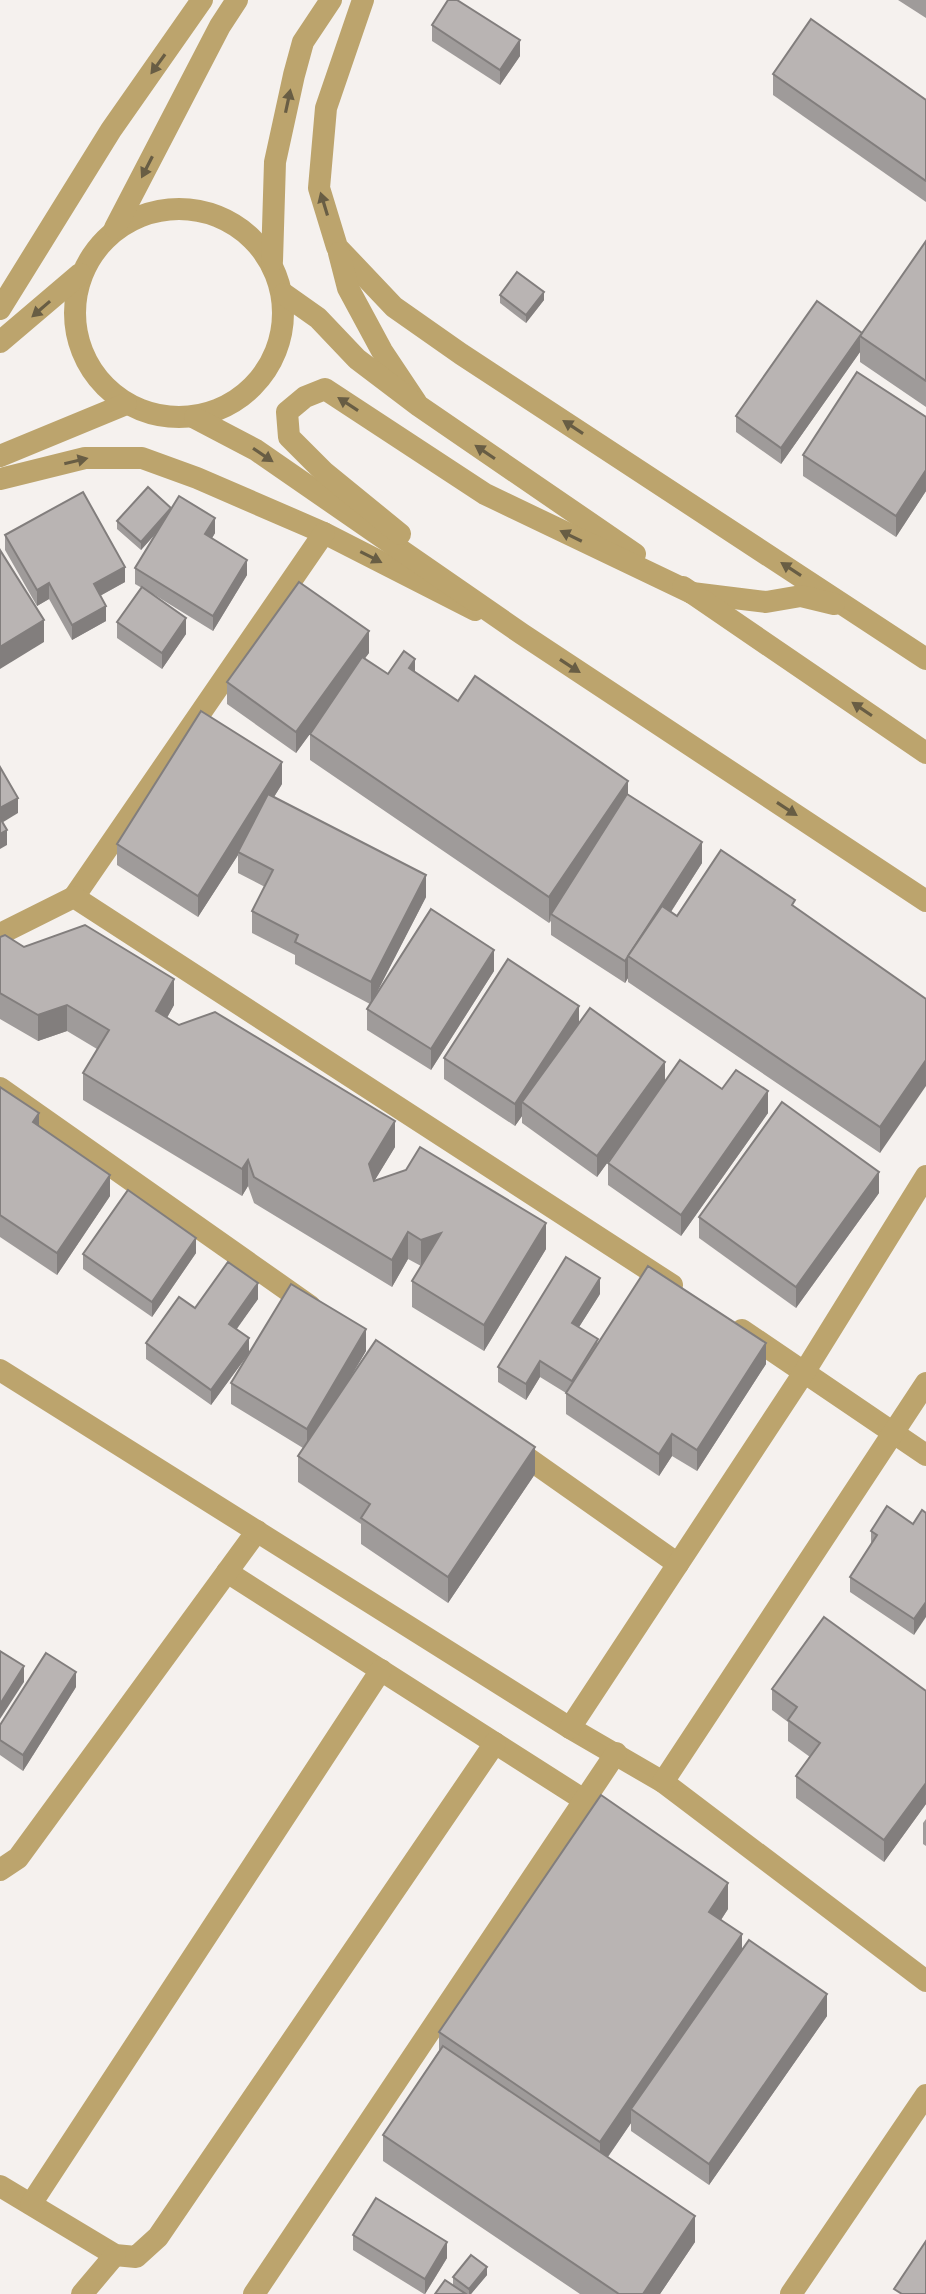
<svg xmlns="http://www.w3.org/2000/svg" width="926" height="2294" font-family="'Noto Sans',sans-serif">
	<rect width="100%" height="100%" fill="#f5f1ee"/>
	<g fill="none" stroke-linecap="round" stroke-linejoin="round">
		<g stroke="#bca46d" stroke-width="22">
			<polyline points="227,1572 584,1800"/>
			<polyline points="0,1870 18,1858 257,1531"/>
			<polyline points="0,2186 115,2255 136,2257 158,2237 495,1743"/>
			<polyline points="31,2204 381,1670"/>
			<polyline points="82,2294 115,2255"/>
		</g>
		<g stroke="#bca46d" stroke-width="22">
			<polyline points="363,0 326,108 319,188 337,247 394,307 461,354 926,659"/>
			<polyline points="339,253 348,288 382,351 416,402"/>
			<polyline points="0,309 111,130 202,0"/>
			<polyline points="0,479 85,458 142,458 197,478 324,533 475,610"/>
			<polyline points="692,593 766,602 801,596 834,604"/>
			<polyline points="74,897 324,533"/>
			<polyline points="0,934 74,897 672,1285"/>
			<polyline points="0,1088 310,1306"/>
			<polyline points="742,1330 926,1455"/>
			<polyline points="0,1370 570,1728 663,1782 926,1981"/>
			<polyline points="512,1447 678,1564"/>
			<polyline points="570,1728 805,1371 926,1176"/>
			<polyline points="663,1782 926,1383"/>
			<polyline points="254,2294 616,1753"/>
			<polyline points="791,2294 926,2095"/>
		</g>
		<g stroke="#bca46d" stroke-width="22">
			<circle cx="179" cy="313" r="104"/>
			<polyline points="115,228 220,26 237,0"/>
			<polyline points="272,261 275,162 294,75 303,42 331,0"/>
			<polyline points="284,294 318,318 357,359 419,406 635,554"/>
			<polyline points="0,342 80,274"/>
			<polyline points="195,418 256,450 522,634 926,901"/>
			<polyline points="0,456 126,404"/>
			<polyline points="400,534 324,472 289,437 287,412 305,397 325,389 485,494 692,593"/>
			<polyline points="683,587 926,753"/>
		</g>
	</g>
	<g fill="#9f9b9a">
		<polygon points="898,0 926,0 926,18"/>
		<polygon points="432,25 520,56 500,85 432,41"/>
		<polygon points="773,74 926,100 926,202 773,95"/>
		<polygon points="926,241 926,407 860,362 860,352 781,464 736,432 736,416 862,333"/>
		<polygon points="500,295 544,300 526,323 500,303"/>
		<polygon points="926,417 926,491 896,537 803,476 803,455"/>
		<polygon points="171,508 215,533 212,538 247,575 213,631 153,594 186,634 162,669 117,638 117,622 142,588 135,584 135,568 158,531 141,550 117,529 117,521"/>
		<polygon points="5,535 125,582 100,596 106,621 72,640 49,599 37,606 5,550"/>
		<polygon points="369,653 364,658 388,674 415,672 458,701 628,795 702,863 671,912 677,916 795,908 926,999 880,1153 628,982 628,978 625,983 551,935 551,921 549,923 310,760 310,734 312,731 296,753 227,704 227,682"/>
		<polygon points="282,784 274,797 426,897 373,999 494,971 431,1070 367,1030 367,1009 370,1004 295,964 295,955 252,933 252,911 265,887 238,873 238,855 198,917 117,865 117,844"/>
		<polygon points="0,937 174,1005 167,1018 395,1147 374,1181 546,1249 484,1351 412,1307 412,1281 421,1266 408,1259 392,1287 254,1203 248,1186 242,1196 83,1100 83,1073 97,1049 67,1031 38,1041 0,1019"/>
		<polygon points="579,1023 665,1081 722,1089 768,1113 681,1236 608,1185 608,1163 617,1149 597,1177 522,1123 522,1116 515,1126 444,1079 444,1058"/>
		<polygon points="0,1087 110,1196 57,1275 0,1237"/>
		<polygon points="879,1193 796,1308 699,1238 699,1217"/>
		<polygon points="196,1253 152,1317 83,1269 83,1254"/>
		<polygon points="600,1294 579,1327 598,1343 766,1364 697,1471 672,1456 659,1476 566,1414 566,1393 540,1377 526,1400 498,1382 498,1367"/>
		<polygon points="258,1299 236,1329 249,1353 211,1405 146,1359 146,1343 195,1308"/>
		<polygon points="366,1351 344,1388 535,1474 448,1603 361,1544 361,1524 298,1482 298,1456 303,1448 231,1404 231,1383"/>
		<polygon points="922,1510 914,1635 850,1592 850,1577 871,1545 871,1531 913,1524"/>
		<polygon points="76,1687 23,1771 0,1755 0,1725"/>
		<polygon points="772,1689 926,1691 926,1804 884,1862 796,1798 796,1776 810,1757 788,1741 788,1722 772,1710"/>
		<polygon points="926,1819 926,1846 923,1844 923,1823"/>
		<polygon points="728,1909 721,1920 742,1950 827,2016 709,2185 631,2131 631,2123 608,2157 695,2242 660,2294 580,2294 383,2161 383,2135 439,2051 439,2032"/>
		<polygon points="353,2235 447,2258 425,2294 424,2294 353,2250"/>
		<polygon points="487,2275 471,2294 435,2294 461,2291 453,2285 453,2277"/>
	</g>
	<g fill="#827e7d">
		<polygon points="520,40 520,56 500,85 500,70"/>
		<polygon points="544,292 544,300 526,323 526,315"/>
		<polygon points="860,337 860,352 781,464 781,448"/>
		<polygon points="926,470 926,491 896,537 896,516"/>
		<polygon points="171,508 171,516 141,550 141,542"/>
		<polygon points="215,518 215,533 205,550 205,534"/>
		<polygon points="247,560 247,575 213,631 213,616"/>
		<polygon points="125,567 125,582 94,599 94,584"/>
		<polygon points="49,583 49,599 37,606 37,590"/>
		<polygon points="106,606 106,621 72,640 72,625"/>
		<polygon points="186,618 186,634 162,669 162,653"/>
		<polygon points="44,620 44,642 0,669 0,647"/>
		<polygon points="369,631 369,653 296,753 296,732"/>
		<polygon points="415,659 415,685 409,668"/>
		<polygon points="282,762 282,784 239,853 238,852 238,855 198,917 198,896"/>
		<polygon points="628,781 628,807 551,914 549,923 549,897"/>
		<polygon points="18,798 18,813 0,824 0,808"/>
		<polygon points="7,830 7,845 0,849 0,834"/>
		<polygon points="702,842 702,863 638,963 628,956"/>
		<polygon points="426,875 426,897 371,1004 371,982"/>
		<polygon points="494,950 494,971 431,1070 431,1049"/>
		<polygon points="628,957 628,978 625,983 625,961"/>
		<polygon points="174,979 174,1005 156,1037 156,1011"/>
		<polygon points="67,1005 67,1031 38,1041 38,1015"/>
		<polygon points="579,1006 579,1027 522,1102 522,1116 515,1126 515,1104"/>
		<polygon points="926,1060 926,1086 880,1153 880,1127"/>
		<polygon points="665,1062 665,1084 597,1177 597,1156"/>
		<polygon points="768,1091 768,1113 681,1236 681,1215"/>
		<polygon points="39,1113 39,1135 33,1122"/>
		<polygon points="395,1121 395,1147 369,1190 369,1164"/>
		<polygon points="248,1160 248,1186 242,1196 242,1169"/>
		<polygon points="879,1172 879,1193 796,1308 796,1287"/>
		<polygon points="110,1175 110,1196 57,1275 57,1253"/>
		<polygon points="546,1223 546,1249 484,1351 484,1325"/>
		<polygon points="408,1232 408,1259 392,1287 392,1260"/>
		<polygon points="441,1233 421,1266 421,1240"/>
		<polygon points="196,1238 196,1253 152,1317 152,1302"/>
		<polygon points="600,1278 600,1294 572,1338 572,1323"/>
		<polygon points="258,1283 258,1299 229,1340 229,1324"/>
		<polygon points="366,1329 366,1351 307,1450 307,1429"/>
		<polygon points="249,1338 249,1353 211,1405 211,1390"/>
		<polygon points="766,1343 766,1364 697,1471 697,1450"/>
		<polygon points="540,1361 540,1377 526,1400 526,1384"/>
		<polygon points="672,1434 672,1456 659,1476 659,1454"/>
		<polygon points="535,1447 535,1474 448,1603 448,1577"/>
		<polygon points="926,1602 926,1617 914,1635 914,1619"/>
		<polygon points="24,1666 24,1682 0,1719 0,1704"/>
		<polygon points="76,1672 76,1687 23,1771 23,1755"/>
		<polygon points="926,1783 926,1804 884,1862 884,1840"/>
		<polygon points="728,1883 728,1909 709,1938 709,1912"/>
		<polygon points="742,1934 742,1960 631,2109 631,2123 600,2168 600,2142"/>
		<polygon points="827,1994 827,2016 709,2185 709,2164"/>
		<polygon points="695,2216 695,2242 660,2294 643,2294"/>
		<polygon points="447,2242 447,2258 425,2294 425,2279"/>
		<polygon points="487,2267 487,2275 471,2294 469,2294 469,2289"/>
	</g>
	<g fill="#b9b4b3" stroke="#827e7d" stroke-width="2">
		<polygon points="448,0 457,0 520,40 500,70 432,25"/>
		<polygon points="811,19 926,100 926,181 773,74"/>
		<polygon points="926,241 926,381 860,336"/>
		<polygon points="517,272 544,292 526,315 500,295"/>
		<polygon points="817,301 862,333 781,448 736,416"/>
		<polygon points="857,372 926,417 926,470 896,516 803,455"/>
		<polygon points="148,487 171,508 141,542 117,521"/>
		<polygon points="83,492 125,567 94,584 106,606 72,625 49,583 37,590 5,535"/>
		<polygon points="179,496 215,518 205,534 247,560 213,616 135,568"/>
		<polygon points="0,550 44,620 0,647"/>
		<polygon points="299,582 369,631 296,732 227,682"/>
		<polygon points="142,587 186,618 162,653 117,622"/>
		<polygon points="404,651 415,659 409,668 458,701 475,676 628,781 549,897 310,734 362,657 388,674"/>
		<polygon points="201,711 282,762 198,896 117,844"/>
		<polygon points="0,767 18,798 0,808"/>
		<polygon points="268,794 426,875 371,982 295,942 298,935 252,911 273,870 238,852"/>
		<polygon points="627,794 702,842 625,961 551,914"/>
		<polygon points="0,818 7,830 0,834"/>
		<polygon points="721,850 795,900 792,905 926,999 926,1060 880,1127 628,956 662,906 677,916"/>
		<polygon points="431,909 494,950 431,1049 367,1009"/>
		<polygon points="85,925 174,979 156,1011 179,1025 215,1012 395,1121 369,1164 374,1181 406,1170 420,1147 546,1223 484,1325 412,1281 441,1233 421,1240 408,1232 392,1260 254,1177 248,1160 242,1169 83,1073 109,1030 67,1005 38,1015 0,993 0,937 5,935 24,947"/>
		<polygon points="508,959 579,1006 515,1104 444,1058"/>
		<polygon points="590,1008 665,1062 597,1156 522,1102"/>
		<polygon points="680,1060 722,1089 736,1070 768,1091 681,1215 608,1163"/>
		<polygon points="0,1087 39,1113 33,1122 110,1175 57,1253 0,1215"/>
		<polygon points="782,1102 879,1172 796,1287 699,1217"/>
		<polygon points="128,1190 196,1238 152,1302 83,1254"/>
		<polygon points="566,1257 600,1278 572,1323 598,1339 572,1381 540,1361 526,1384 498,1367"/>
		<polygon points="228,1262 258,1283 229,1324 249,1338 211,1390 146,1343 179,1297 195,1308"/>
		<polygon points="648,1266 766,1343 697,1450 672,1434 659,1454 566,1393"/>
		<polygon points="291,1284 366,1329 307,1429 231,1383"/>
		<polygon points="376,1340 535,1447 448,1577 361,1518 370,1504 298,1456"/>
		<polygon points="887,1506 913,1524 922,1510 926,1513 926,1602 914,1619 850,1577 877,1535 871,1531"/>
		<polygon points="824,1617 926,1691 926,1783 884,1840 796,1776 820,1743 788,1720 797,1707 772,1689"/>
		<polygon points="0,1651 24,1666 0,1704"/>
		<polygon points="46,1653 76,1672 23,1755 0,1740 0,1725"/>
		<polygon points="601,1795 728,1883 709,1912 742,1934 600,2142 439,2032"/>
		<polygon points="749,1940 827,1994 709,2164 631,2109"/>
		<polygon points="443,2046 695,2216 643,2294 619,2294 383,2135"/>
		<polygon points="376,2198 447,2242 425,2279 353,2235"/>
		<polygon points="926,2241 926,2294 902,2294 894,2289"/>
		<polygon points="471,2255 487,2267 469,2289 453,2277"/>
		<polygon points="445,2280 466,2294 435,2294"/>
	</g>
	<defs><path id="oneway-solid" d="M-6-.8H1V-3.2L6.5 0L1 3.2V.8H-6Z" transform="scale(2)"/></defs>
	<g fill="#685d44">
		<use href="#oneway-solid" transform="translate(158 64) rotate(126)"/>
		<use href="#oneway-solid" transform="translate(288 101) rotate(-78)"/>
		<use href="#oneway-solid" transform="translate(147 167) rotate(117)"/>
		<use href="#oneway-solid" transform="translate(324 204) rotate(-107)"/>
		<use href="#oneway-solid" transform="translate(41 309) rotate(139)"/>
		<use href="#oneway-solid" transform="translate(348 404) rotate(-147)"/>
		<use href="#oneway-solid" transform="translate(573 427) rotate(-147)"/>
		<use href="#oneway-solid" transform="translate(485 452) rotate(-146)"/>
		<use href="#oneway-solid" transform="translate(263 455) rotate(34)"/>
		<use href="#oneway-solid" transform="translate(76 461) rotate(-13)"/>
		<use href="#oneway-solid" transform="translate(571 536) rotate(-154)"/>
		<use href="#oneway-solid" transform="translate(371 557) rotate(27)"/>
		<use href="#oneway-solid" transform="translate(791 569) rotate(-147)"/>
		<use href="#oneway-solid" transform="translate(570 666) rotate(33)"/>
		<use href="#oneway-solid" transform="translate(862 709) rotate(-146)"/>
		<use href="#oneway-solid" transform="translate(787 809) rotate(33)"/>
	</g>
</svg>
